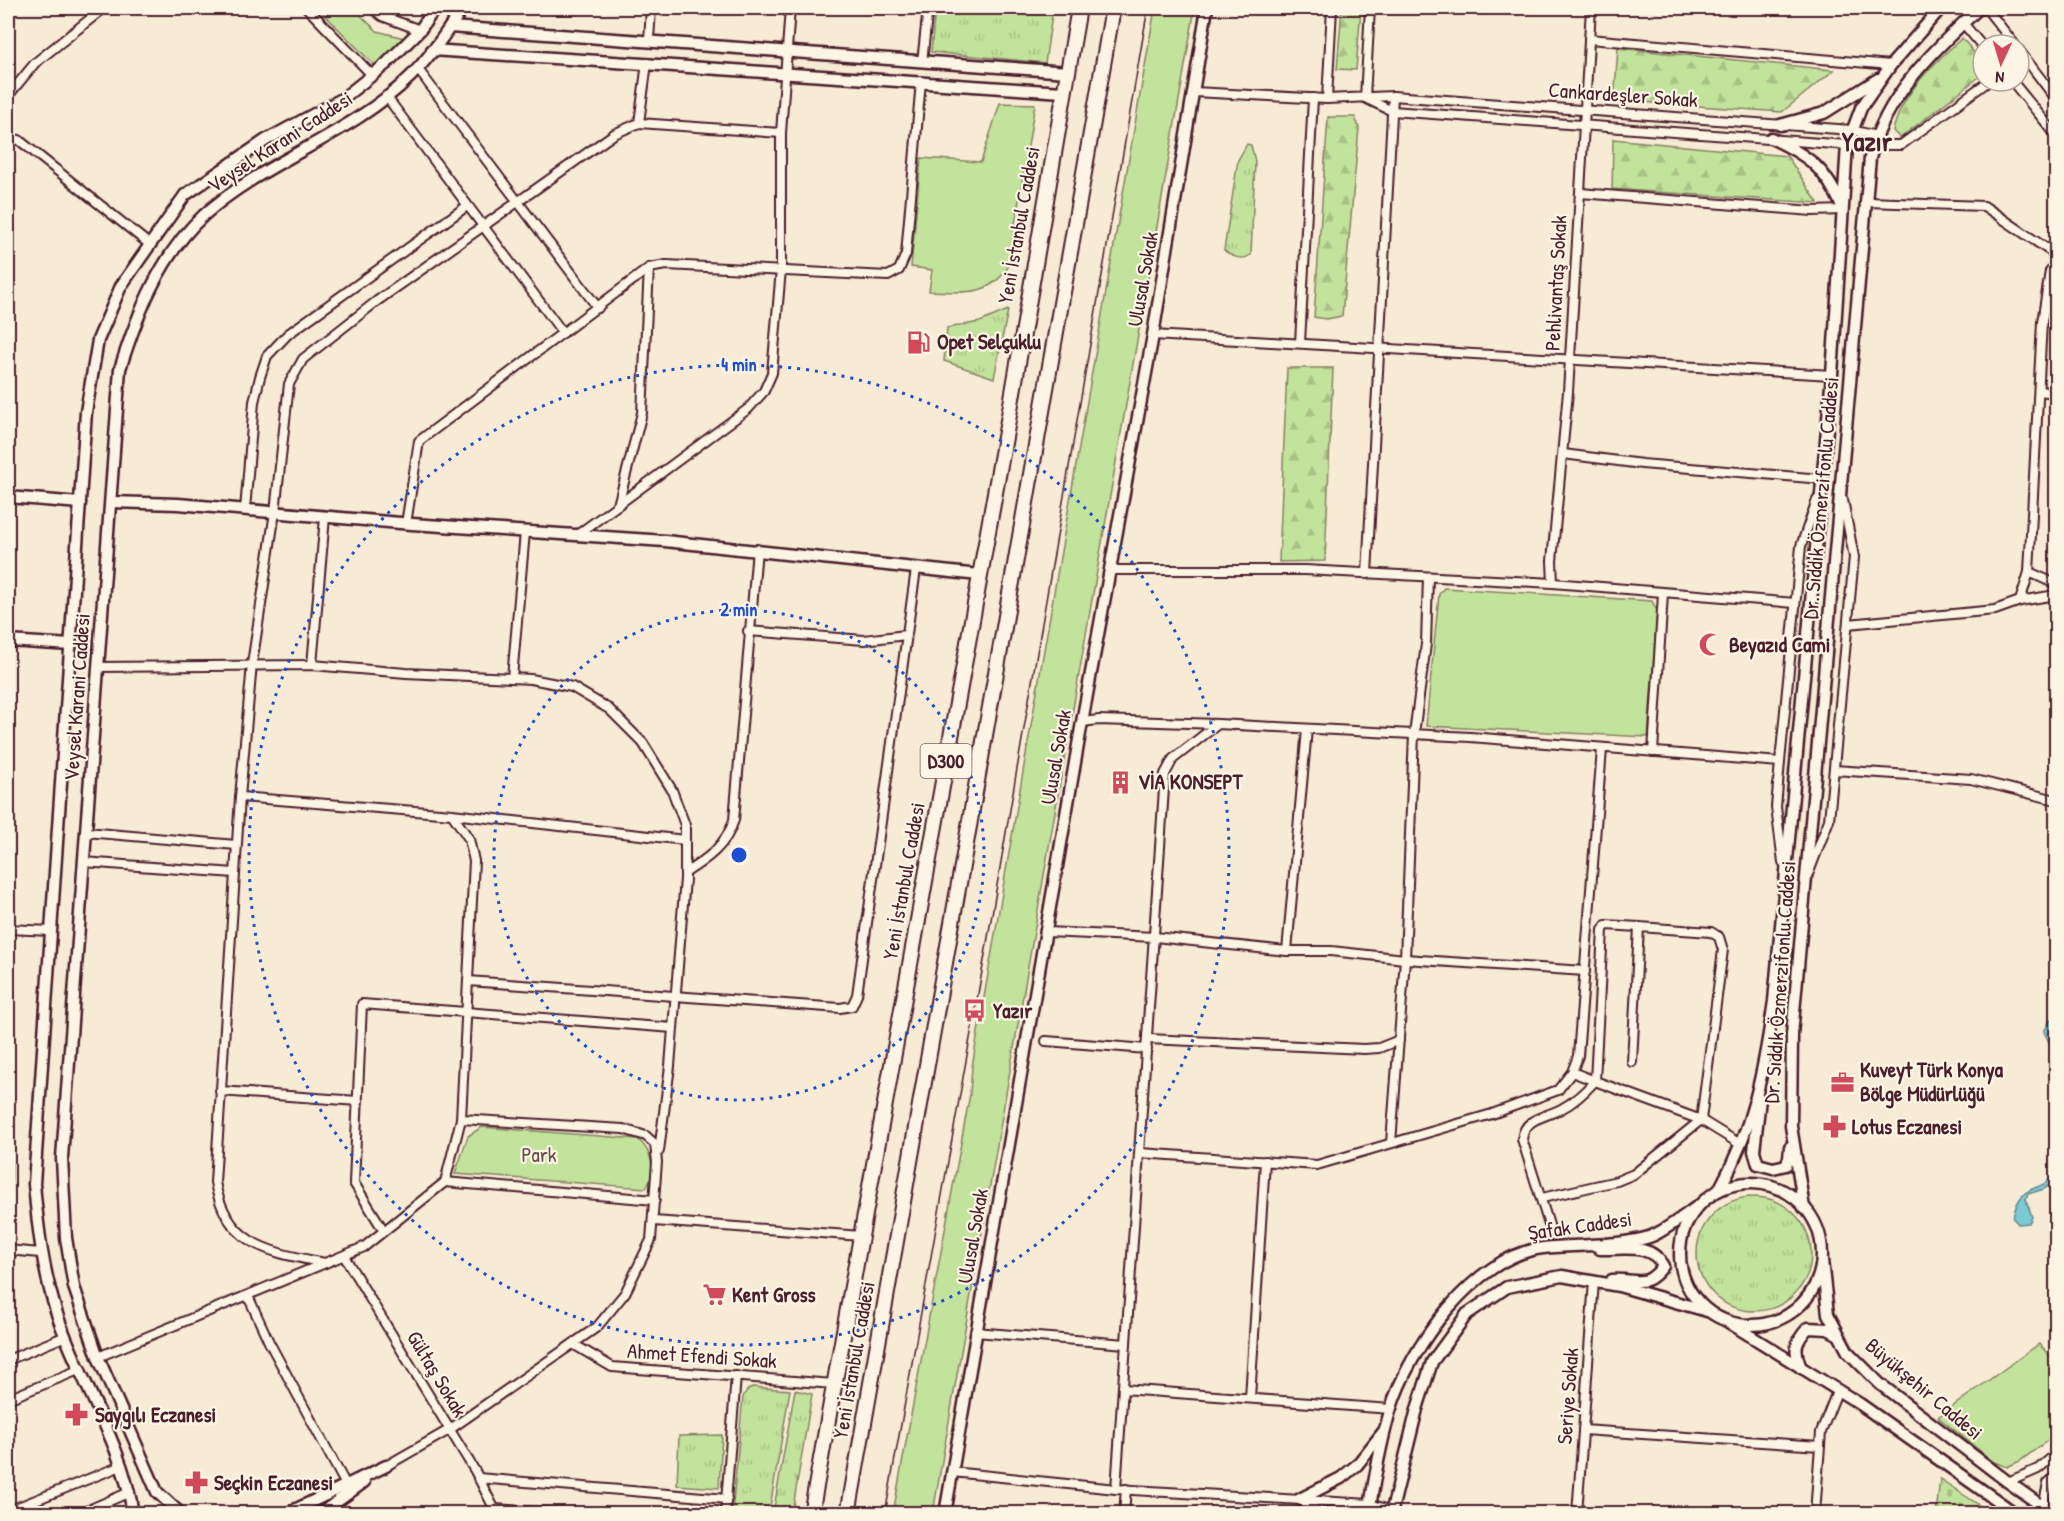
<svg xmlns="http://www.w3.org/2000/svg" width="2064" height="1521" font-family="'Patrick Hand',sans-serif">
	<defs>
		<pattern id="grass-tufts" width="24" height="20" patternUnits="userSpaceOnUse" patternTransform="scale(1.5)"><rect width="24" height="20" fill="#c2e39b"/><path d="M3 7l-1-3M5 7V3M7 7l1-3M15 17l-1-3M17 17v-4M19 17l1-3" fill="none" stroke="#a8c286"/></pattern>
		<pattern id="forest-firs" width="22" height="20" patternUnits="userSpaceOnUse" patternTransform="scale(1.5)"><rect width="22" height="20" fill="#c2e39b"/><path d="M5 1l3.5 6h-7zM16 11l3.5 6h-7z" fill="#a8c286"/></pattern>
		<pattern id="cemetery-stones" width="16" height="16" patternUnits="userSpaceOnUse" patternTransform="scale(1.5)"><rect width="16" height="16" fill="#c2e39b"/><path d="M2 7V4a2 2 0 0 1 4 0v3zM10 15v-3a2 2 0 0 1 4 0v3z" fill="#a8c286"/></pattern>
	</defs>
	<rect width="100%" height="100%" fill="#f7ebd5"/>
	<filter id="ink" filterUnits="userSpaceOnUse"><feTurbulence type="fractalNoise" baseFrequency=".0167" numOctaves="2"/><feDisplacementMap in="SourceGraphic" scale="12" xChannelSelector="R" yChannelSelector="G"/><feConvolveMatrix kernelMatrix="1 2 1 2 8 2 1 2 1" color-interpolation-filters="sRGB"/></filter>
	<g filter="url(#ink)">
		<g fill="url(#grass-tufts)" stroke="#868163" stroke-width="1.5">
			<polygon points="935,8 1053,8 1045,63 931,52"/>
			<path d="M1247,144L1251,145L1255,161L1251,255C1242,261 1231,257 1224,250L1238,160Z"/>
			<polygon points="1008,310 994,378 944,361 947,328 980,322"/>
			<circle cx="1754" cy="1254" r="57"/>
			<polygon points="752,1387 790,1390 769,1513 732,1513 743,1397 747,1390"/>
			<polygon points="795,1390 812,1394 792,1513 773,1513"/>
			<polygon points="722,1435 719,1488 677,1485 679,1436"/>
		</g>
		<g fill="url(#forest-firs)" stroke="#868163" stroke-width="1.5">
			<polygon points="1342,8 1361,8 1356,70 1337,69"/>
			<path d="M1962,38L1983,63V74L1900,138L1893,131C1901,94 1934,63 1962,38Z"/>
			<polygon points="1618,48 1834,70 1782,112 1614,100"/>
			<polygon points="1328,117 1355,117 1359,128 1342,316 1326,319 1314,317"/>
			<polygon points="1613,139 1787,156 1818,203 1612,189"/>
			<polygon points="1287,368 1333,368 1325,561 1279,562"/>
			<polygon points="8,1095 12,1095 11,1236 8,1236"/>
		</g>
		<polygon fill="url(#cemetery-stones)" stroke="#868163" stroke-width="1.5" points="1940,1479 1991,1513 1936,1513"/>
		<g fill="#c2e39b" stroke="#868163" stroke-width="1.5">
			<polygon points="318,8 353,8 377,31 404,38 386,59 375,66"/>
			<polygon points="1155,8 1195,8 933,1513 893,1513 970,1094 972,1067"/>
			<path d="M1000,103L1035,104L1008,267C989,298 961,292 929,291L932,270L911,267L921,158L981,162Z"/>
			<polygon points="1444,588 1652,601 1657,611 1648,737 1426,726 1439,594"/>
			<path d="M482,1127L638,1139C652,1152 657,1171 646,1188L455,1174L468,1136Z"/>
			<polygon points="2039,1344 2056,1363 2056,1434 2020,1461 2007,1467 1994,1462 1938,1417"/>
		</g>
		<g fill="#79cad2" stroke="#66868f" stroke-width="1.5">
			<polygon points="2056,1018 2056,1047 2050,1044 2044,1032 2050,1020"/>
			<path d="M2056,1141V1180L2044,1189L2028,1194L2026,1199L2032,1217L2029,1223L2018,1224L2013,1218C2020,1179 2044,1194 2053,1174C2057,1166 2052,1155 2056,1141Z"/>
		</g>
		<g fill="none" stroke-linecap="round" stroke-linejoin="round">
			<defs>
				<g id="minor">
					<polyline points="307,8 372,75"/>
					<polyline points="372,8 382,16 420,30"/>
					<polyline points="1986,8 2015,45"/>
					<polyline points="1963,23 1983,47"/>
					<polyline points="1589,39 1891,65"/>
					<polyline points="649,41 651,8"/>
					<polyline points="2019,50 2056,99"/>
					<polyline points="922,62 928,8"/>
					<polyline points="417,68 598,308"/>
					<polyline points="2012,81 2056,135"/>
					<polyline points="1194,92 1327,99 1393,96 1851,130 1877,136"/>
					<polyline points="8,96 35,63 104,8"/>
					<polyline points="386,96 563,333"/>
					<polyline points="1365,98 1370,8"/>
					<polyline points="1327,99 1332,8"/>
					<polyline points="1367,99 1392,111 1847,145 1901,145 1989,81"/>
					<polyline points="639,123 647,63"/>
					<polyline points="8,138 19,140 149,244"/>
					<polyline points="1580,193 1813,211 1843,210"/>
					<polyline points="1867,202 1984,206 2056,255"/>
					<polyline points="1153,335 1832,375"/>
					<polyline points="1300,343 1313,98"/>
					<polyline points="2039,391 2056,393"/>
					<polyline points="1563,454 1642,464 1822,479"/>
					<polyline points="618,505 642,413 649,268"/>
					<polyline points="245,510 254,402 260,377 267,356 288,334 467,206"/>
					<polyline points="406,524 419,441 649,268 666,265 888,276 899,270 906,254 921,81"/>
					<polyline points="577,535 748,409 764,391 772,373 781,269 781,133 790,8"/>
					<polyline points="1111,570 1305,570 1553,583 1552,561 1568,392 1591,8"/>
					<polyline points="2029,572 2056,584"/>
					<polyline points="1367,574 1393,96"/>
					<polyline points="1553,583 1795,603"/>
					<polyline points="2020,601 2056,595"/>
					<polyline points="1848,624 1995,610 2020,601 2029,572 2042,322 2050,271 2056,261"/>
					<polyline points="748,631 864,640 906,635"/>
					<polyline points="312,665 325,517"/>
					<polyline points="98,667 312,665 406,673 531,679 572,687 609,709 643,743 672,790 685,825 685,879 670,1066 659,1151"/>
					<polyline points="512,678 525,532"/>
					<polyline points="1082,722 1099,720 1218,724"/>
					<polyline points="1653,752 1663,594"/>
					<polyline points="1834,770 1971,779 2056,800"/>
					<polyline points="240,797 452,814 685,840"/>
					<polyline points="452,814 469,839 474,861 461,1119"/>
					<polyline points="86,832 236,845"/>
					<polyline points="83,862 235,873"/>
					<polyline points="1783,862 1776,807 1780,762 1801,546 1817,500"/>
					<polyline points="1809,872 1829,820 1854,557 1843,500"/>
					<path d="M685,873C707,859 726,846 734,820L757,549"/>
					<polyline points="1639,927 1606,925 1603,930 1595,1081 1701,1120 1740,1144"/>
					<polyline points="8,929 51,931"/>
					<polyline points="1047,932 1155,937 1287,951 1331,951 1405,959 1585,971"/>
					<polyline points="1287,951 1307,729"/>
					<polyline points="468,981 840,1008 852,1006 857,995 916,569"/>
					<polyline points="1148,1039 1364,1049 1379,1048 1399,1040"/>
					<polyline points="1046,1041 1147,1049"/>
					<polyline points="220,1091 358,1101"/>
					<polyline points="1391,1143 1405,959 1414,734 1426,644 1428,577"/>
					<polyline points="1140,1153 1317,1165 1492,1114 1558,1090 1572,1072 1578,1056 1602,749"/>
					<polyline points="445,1182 655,1200"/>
					<polyline points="1542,1198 1617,1181 1634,1174 1701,1120 1723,950 1719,937 1711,932 1639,927 1632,1062"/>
					<polyline points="654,1221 862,1236"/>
					<path d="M1549,1225L1522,1139C1525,1117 1544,1118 1561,1109C1575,1102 1585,1092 1595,1081L1572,1072"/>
					<polyline points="384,1231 354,1183 362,1004 673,1028"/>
					<polyline points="8,1250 40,1253"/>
					<polyline points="344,1256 475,1471 497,1514"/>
					<path d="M325,1263C271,1252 226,1247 215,1182L240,797L252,664L275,512L289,384L303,359L377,301L614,134L639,123L781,133"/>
					<polyline points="248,1296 269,1342 346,1485"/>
					<polyline points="975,1332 1126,1344"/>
					<polyline points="573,1344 612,1367 834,1384"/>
					<polyline points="98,1357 364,1247 445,1182 461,1119 623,1129 646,1136 655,1144 657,1162 651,1240 625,1293 597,1327 449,1430 386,1466"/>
					<polyline points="8,1360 66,1336"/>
					<polyline points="1123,1389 1391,1409"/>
					<polyline points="1250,1398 1265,1161"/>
					<polyline points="8,1399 81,1369"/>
					<polyline points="1583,1430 1820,1446"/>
					<polyline points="952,1472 1116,1489 1370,1504 1392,1511"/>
					<polyline points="478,1478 727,1499"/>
					<polyline points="2008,1482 2038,1469 2056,1454"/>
					<polyline points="1116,1489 1165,774 1173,759 1218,724 1470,737 1780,762"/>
					<polyline points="2043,1508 2048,1483 2056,1476"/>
					<polyline points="494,1509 574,1514"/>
					<polyline points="8,1511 121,1466"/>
					<polyline points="79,1514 130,1492"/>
					<polyline points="725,1514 736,1376"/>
					<polyline points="1124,1514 1126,1489"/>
					<polyline points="1577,1514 1594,1281"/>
					<polyline points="1815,1514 1821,1432 1838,1389"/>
				</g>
				<g id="tertiary">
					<polyline points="450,27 1068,72"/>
					<polyline points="432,50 1063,92"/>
					<polyline points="8,497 80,503"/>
					<polyline points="111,502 178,504 412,524 665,541 979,575"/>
					<polyline points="8,641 71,645"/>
					<polyline points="1822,1260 1828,1314 1848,1352 1880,1384 2008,1482 2053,1514"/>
					<polyline points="1728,1322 1860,1404 2016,1514"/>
					<path d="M1801,1368C1794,1350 1794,1343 1808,1328L1828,1329L1839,1335"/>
					<polyline points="945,1514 1082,722 1153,335 1207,8"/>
				</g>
				<g id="secondary">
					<polyline points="1780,125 1824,113 1878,79"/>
					<path d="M1771,138C1809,156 1824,167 1842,206"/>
					<polyline points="1760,1099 1754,1151 1758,1164 1773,1168 1786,1165 1789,1158 1790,1147"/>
					<circle cx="1751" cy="1254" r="71"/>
					<path d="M1719,1190C1753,1128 1764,1071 1774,1001L1832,375L1847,145L1861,108L1891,65L1941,8"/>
					<path d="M1804,1208L1791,1126L1792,1035L1870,158C1885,96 1934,50 1979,8"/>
					<path d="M1600,1249C1623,1250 1651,1242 1663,1266C1645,1290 1637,1278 1612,1280"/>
					<path d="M133,1514C123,1443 79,1381 57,1314C43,1271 38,1229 34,1184L86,412L98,340L121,286L185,195L266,140L342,99L386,64L420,30L435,8"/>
					<path d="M181,1514L157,1492L98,1357L74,1287L66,1238L62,1158L120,369C137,315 160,255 204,215C265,160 352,135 411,76C431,56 447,31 463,8"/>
					<polyline points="286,1514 386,1466"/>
					<polyline points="320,1514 364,1482"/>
					<polyline points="1321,1514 1300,1499 1341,1478 1357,1465 1384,1431"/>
					<path d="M1369,1514C1374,1480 1381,1443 1390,1411C1409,1348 1474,1256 1543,1248C1571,1245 1633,1246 1656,1234C1671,1226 1685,1215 1698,1206"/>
					<polyline points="1391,1514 1417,1409 1432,1362 1467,1314 1507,1287 1562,1276 1619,1286 1707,1311"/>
				</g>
				<g id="trunk">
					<polyline points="811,1514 1011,404 1079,8"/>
					<polyline points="848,1514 1113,8"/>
				</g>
			</defs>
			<use href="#minor" stroke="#4a1f2b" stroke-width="12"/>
			<use href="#tertiary" stroke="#4a1f2b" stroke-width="15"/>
			<use href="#secondary" stroke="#4a1f2b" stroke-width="15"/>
			<use href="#trunk" stroke="#4a1f2b" stroke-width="18"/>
			<use href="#minor" stroke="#fcf5e5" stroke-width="8"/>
			<use href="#tertiary" stroke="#fcf5e5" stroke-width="10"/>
			<use href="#secondary" stroke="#fcf5e5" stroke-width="10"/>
			<use href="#trunk" stroke="#fcf5e5" stroke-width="14"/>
			<polyline stroke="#4a1f2b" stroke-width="1.5" points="885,1514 986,949 1148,8"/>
		</g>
	</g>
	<g fill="none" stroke="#1d4ed8" stroke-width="3" stroke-dasharray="3 6">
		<circle cx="739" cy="855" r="245"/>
		<circle cx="739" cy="855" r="490"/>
	</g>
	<defs>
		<symbol id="fuel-bare" viewBox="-9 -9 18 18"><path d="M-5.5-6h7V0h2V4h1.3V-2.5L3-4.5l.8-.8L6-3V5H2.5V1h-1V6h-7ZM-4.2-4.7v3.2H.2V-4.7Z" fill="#d1495b" stroke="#fcf5e5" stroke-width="2.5" paint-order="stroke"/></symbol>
		<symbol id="mosque-bare" viewBox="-9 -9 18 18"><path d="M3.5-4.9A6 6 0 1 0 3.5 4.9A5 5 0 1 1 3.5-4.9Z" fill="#d1495b" stroke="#fcf5e5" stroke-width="2.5" paint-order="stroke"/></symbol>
		<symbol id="building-bare" viewBox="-9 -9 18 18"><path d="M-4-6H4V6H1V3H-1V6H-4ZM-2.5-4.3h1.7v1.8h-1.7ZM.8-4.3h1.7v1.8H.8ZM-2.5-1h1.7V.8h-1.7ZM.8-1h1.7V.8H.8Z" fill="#d1495b" stroke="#fcf5e5" stroke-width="2.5" paint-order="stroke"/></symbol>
		<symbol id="bus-bare" viewBox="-9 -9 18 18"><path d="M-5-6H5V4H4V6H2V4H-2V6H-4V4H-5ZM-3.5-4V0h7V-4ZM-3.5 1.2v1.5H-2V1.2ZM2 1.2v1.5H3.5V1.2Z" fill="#d1495b" stroke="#fcf5e5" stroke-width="2.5" paint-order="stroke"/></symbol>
		<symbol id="office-bare" viewBox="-9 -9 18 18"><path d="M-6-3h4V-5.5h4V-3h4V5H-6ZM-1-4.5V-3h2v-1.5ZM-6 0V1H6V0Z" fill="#d1495b" stroke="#fcf5e5" stroke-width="2.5" paint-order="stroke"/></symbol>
		<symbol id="pharmacy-bare" viewBox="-9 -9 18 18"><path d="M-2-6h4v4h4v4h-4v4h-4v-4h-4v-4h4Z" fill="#d1495b" stroke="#fcf5e5" stroke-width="2.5" paint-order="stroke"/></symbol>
		<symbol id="supermarket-bare" viewBox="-9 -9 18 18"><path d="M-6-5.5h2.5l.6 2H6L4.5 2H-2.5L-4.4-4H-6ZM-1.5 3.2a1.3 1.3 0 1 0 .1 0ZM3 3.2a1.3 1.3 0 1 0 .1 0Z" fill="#d1495b" stroke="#fcf5e5" stroke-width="2.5" paint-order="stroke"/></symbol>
	</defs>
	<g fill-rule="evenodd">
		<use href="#fuel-bare" x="902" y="326" width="33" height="33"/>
		<use href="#mosque-bare" x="1694" y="628" width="33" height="33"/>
		<use href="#building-bare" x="1104" y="766" width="33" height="33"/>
		<use href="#bus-bare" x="958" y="994" width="33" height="33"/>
		<use href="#office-bare" x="1826" y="1066" width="33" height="33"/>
		<use href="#pharmacy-bare" x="1818" y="1110" width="33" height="33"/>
		<use href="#supermarket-bare" x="698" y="1278" width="33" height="33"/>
		<use href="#pharmacy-bare" x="60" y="1398" width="33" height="33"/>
		<use href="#pharmacy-bare" x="180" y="1466" width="33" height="33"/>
	</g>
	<g text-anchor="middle" stroke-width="4.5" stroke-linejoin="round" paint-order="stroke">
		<rect fill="#fcf5e5" stroke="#7f5f63" stroke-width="1.5" x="920.5" y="744" width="51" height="34" rx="4.5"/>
		<g font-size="20" font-weight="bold" fill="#4a1f2b">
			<text x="946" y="768">D300</text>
		</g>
		<g font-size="21" fill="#4a1f2b" stroke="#fcf5e5">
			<text transform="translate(1623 95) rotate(4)" y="7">Cankardeşler Sokak</text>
			<text transform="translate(280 142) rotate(-33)" y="7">Veysel Karani Caddesi</text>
			<text transform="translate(1019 225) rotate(-80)" y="7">Yeni İstanbul Caddesi</text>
			<text transform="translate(1143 279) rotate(-80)" y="7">Ulusal Sokak</text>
			<text transform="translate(1556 283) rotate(-87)" y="7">Pehlivantaş Sokak</text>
			<text transform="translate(1821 498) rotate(-85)" y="7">Dr. Sıddık Özmerzifonlu Caddesi</text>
			<text transform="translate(77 697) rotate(-86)" y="7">Veysel Karani Caddesi</text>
			<text transform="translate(1056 757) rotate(-80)" y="7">Ulusal Sokak</text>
			<text transform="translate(904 881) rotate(-80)" y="7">Yeni İstanbul Caddesi</text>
			<text transform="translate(1780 982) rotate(-86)" y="7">Dr. Sıddık Özmerzifonlu Caddesi</text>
			<text transform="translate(1580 1226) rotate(-8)" y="7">Şafak Caddesi</text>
			<text transform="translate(973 1236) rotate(-80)" y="7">Ulusal Sokak</text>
			<text transform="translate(702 1356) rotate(4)" y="7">Ahmet Efendi Sokak</text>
			<text transform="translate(854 1360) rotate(-80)" y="7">Yeni İstanbul Caddesi</text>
			<text transform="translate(437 1374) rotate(59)" y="7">Gültaş Sokak</text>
			<text transform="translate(1924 1389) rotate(40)" y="7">Büyükşehir Caddesi</text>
			<text transform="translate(1568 1396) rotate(-86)" y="7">Seriye Sokak</text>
		</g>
		<g font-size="21" font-weight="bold" fill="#4a1f2b" stroke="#fcf5e5" text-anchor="start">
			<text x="937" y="349">Opet Selçuklu</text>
			<text x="1729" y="652">Beyazıd Cami</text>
			<text x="1138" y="789">VİA KONSEPT</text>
			<text x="993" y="1018">Yazır</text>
			<text x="1860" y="1077">Kuveyt Türk Konya<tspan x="1860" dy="24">Bölge Müdürlüğü</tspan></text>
			<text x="1852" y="1134">Lotus Eczanesi</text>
			<text x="732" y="1302">Kent Gross</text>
			<text x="95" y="1422">Saygılı Eczanesi</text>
			<text x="214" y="1490">Seçkin Eczanesi</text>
		</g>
		<g font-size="21" fill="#685047" stroke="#fcf5e5">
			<text x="539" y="1162">Park</text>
		</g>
		<g font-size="27" font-weight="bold" fill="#4a1f2b" stroke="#fcf5e5">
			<text x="1867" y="151">Yazır</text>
		</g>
	</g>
	<circle cx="739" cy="855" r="9" fill="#1d4ed8" stroke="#fcf5e5" stroke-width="3"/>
	<g font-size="18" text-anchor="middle" font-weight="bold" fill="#1d4ed8" stroke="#fcf5e5" stroke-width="4.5" stroke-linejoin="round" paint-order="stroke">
		<text x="739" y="371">4 min</text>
		<text x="739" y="616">2 min</text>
	</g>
	<rect width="2064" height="1521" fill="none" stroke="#fcf5e5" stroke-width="30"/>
	<rect x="15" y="15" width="2034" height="1491" fill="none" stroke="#4a1f2b" stroke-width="2" filter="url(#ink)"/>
	<g transform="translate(2001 63) rotate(184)"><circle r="28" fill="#fcf5e5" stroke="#b59f9b" stroke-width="1.5"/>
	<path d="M0-4.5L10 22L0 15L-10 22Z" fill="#d1495b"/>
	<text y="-9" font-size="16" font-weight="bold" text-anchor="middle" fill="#4a1f2b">N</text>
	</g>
</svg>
